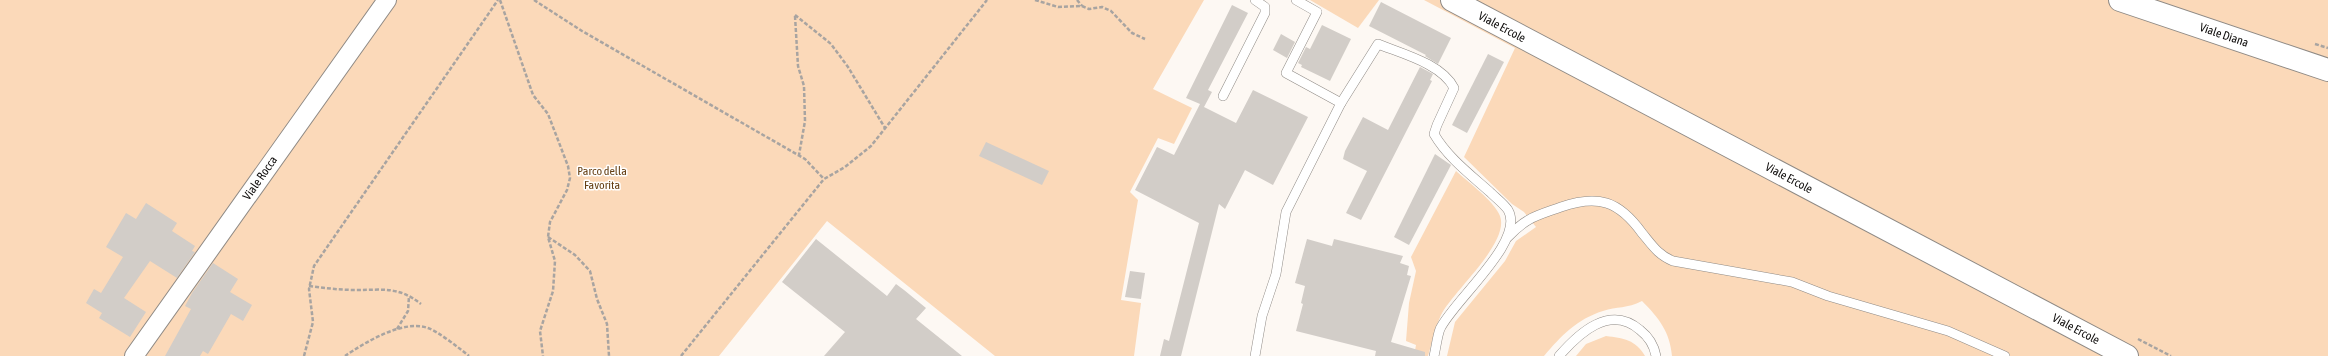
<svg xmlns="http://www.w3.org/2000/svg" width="2328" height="356" font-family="'Asap Condensed',sans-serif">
	<rect width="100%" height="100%" fill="#fdf8f3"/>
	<g fill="#fbd9b9">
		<polygon points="0,0 1204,0 1153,89 1192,108 1174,144 1158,138 1130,192 1138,200 1121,300 1141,303 1134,356 995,356 827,221 719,356 0,356"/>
		<polygon points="1310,0 1379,0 1358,28"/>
		<path d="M1424,0H2328V356H1672C1670,332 1659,318 1642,301C1627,309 1617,306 1603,311C1577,319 1561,336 1544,356H1447L1455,322L1505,261L1516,241L1536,227L1524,212L1512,204L1464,157L1515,48Z"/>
		<path d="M1456,171C1467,181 1495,202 1500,216C1510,243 1453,291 1441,315C1435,328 1432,343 1428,356H1414L1416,345L1406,341L1409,303L1416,271L1411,257Z"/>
		<path d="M1606,336C1623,338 1636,340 1645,356H1576L1586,344Z"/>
	</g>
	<g fill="#d2cdc8">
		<polygon points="1381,2 1451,38 1438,64 1425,56 1426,55 1369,26"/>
		<polygon points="1232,5 1248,13 1208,90 1212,92 1204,107 1236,123 1253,90 1308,117 1273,185 1245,170 1225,209 1219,204 1181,356 1160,356 1164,339 1169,341 1199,223 1135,190 1157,147 1174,155 1200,104 1186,98"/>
		<polygon points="1322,25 1351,39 1330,81 1301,67 1302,65 1298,63 1306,47 1310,49"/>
		<polygon points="1281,34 1295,42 1287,58 1273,50"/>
		<polygon points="1488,54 1504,62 1467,133 1452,125"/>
		<polygon points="1420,67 1433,74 1430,80 1432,81 1361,220 1346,213 1367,171 1343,159 1345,151 1363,117 1388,130"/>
		<polygon points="986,142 1049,171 1042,185 979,156"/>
		<polygon points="1435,154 1451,165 1409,245 1394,237"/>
		<polygon points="146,203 177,223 172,231 195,246 192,251 195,252 177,278 150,261 124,298 146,312 130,337 99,318 102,313 86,303 94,289 101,293 123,257 106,247 126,213 136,219"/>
		<polygon points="816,239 887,296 896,284 904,290 926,308 916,319 962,356 824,356 845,332 782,282"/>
		<polygon points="1307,239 1332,246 1334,239 1403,256 1400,263 1409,266 1407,275 1411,276 1391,342 1425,352 1425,356 1375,356 1376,351 1296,331 1303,304 1301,303 1305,286 1295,283"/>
		<polygon points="213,263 238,279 230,292 252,305 243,321 231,314 208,354 203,351 200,356 165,356 191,309 185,306 192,293"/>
		<polygon points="1130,271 1145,273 1141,299 1125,297"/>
	</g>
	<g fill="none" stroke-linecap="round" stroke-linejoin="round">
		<defs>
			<g id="service">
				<polyline points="1223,96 1265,13 1265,7 1255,0"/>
				<path d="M1341,103L1378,44C1403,54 1442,64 1454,88L1437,125L1434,134C1448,158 1471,175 1491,193C1496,198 1504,204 1508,210C1526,241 1453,301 1440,329C1437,337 1436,348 1434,356"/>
				<path d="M1508,237C1527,217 1536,216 1561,207C1598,194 1619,201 1642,233C1652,245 1658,255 1673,261L1792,282L1828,296L1948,331L2005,356"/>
				<polyline points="1255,356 1262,316 1276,274 1286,212 1341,103 1286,73 1317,12 1296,0"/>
				<path d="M1559,356C1579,333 1610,304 1640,330C1649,337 1654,345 1656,356"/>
			</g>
			<polyline id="minor" points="134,356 387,0"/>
			<g id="tertiary">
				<polyline points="1452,0 2127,356"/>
				<polyline points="2120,0 2328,70"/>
			</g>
		</defs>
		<use href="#service" stroke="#8f8a85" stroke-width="10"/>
		<use href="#minor" stroke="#8f8a85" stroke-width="20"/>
		<use href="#tertiary" stroke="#8f8a85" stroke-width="24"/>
		<g stroke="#a8a4a1" stroke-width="2.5" stroke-dasharray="4 2" stroke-linecap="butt">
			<polyline points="500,0 533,95 548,114 568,166 570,178 567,190 550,222 548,237 555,261 553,291 540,331 543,356"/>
			<polyline points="534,0 582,31 805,159 824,179"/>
			<polyline points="1035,0 1058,7 1082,6 1089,9 1102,7 1111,11 1132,33 1145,39"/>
			<polyline points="1077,0 1082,6"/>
			<polyline points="795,15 831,44 848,67 885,128"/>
			<polyline points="795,16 798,66 804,86 805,121 799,155"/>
			<polyline points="2315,44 2328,48"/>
			<polyline points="548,237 575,255 590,271 597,299 607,324 609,356"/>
			<path d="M309,286C325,288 340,290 356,290C383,290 398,286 421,304"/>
			<polyline points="397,329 408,311 409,296"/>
			<polyline points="2138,339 2171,356"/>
			<polyline points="304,356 313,322 309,289 314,266 498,0"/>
			<path d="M345,356C364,343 403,319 428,328C439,332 459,348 469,356"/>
			<polyline points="681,356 824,179 845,167 871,146 987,0"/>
		</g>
		<use href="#service" stroke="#fff" stroke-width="9"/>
		<use href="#minor" stroke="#fff" stroke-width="18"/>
		<use href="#tertiary" stroke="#fff" stroke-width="22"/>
	</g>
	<g text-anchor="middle" stroke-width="3" stroke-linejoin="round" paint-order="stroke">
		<g font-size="12" fill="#0d0b0a" stroke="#fff">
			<text transform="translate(1502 27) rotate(28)" y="4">Viale Ercole</text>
			<text transform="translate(2224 35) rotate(19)" y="4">Viale Diana</text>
			<text transform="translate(260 178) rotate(-55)" y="4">Viale Rocca</text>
			<text transform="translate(1789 178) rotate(28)" y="4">Viale Ercole</text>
			<text transform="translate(2076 329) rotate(28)" y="4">Viale Ercole</text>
		</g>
		<g font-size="12" fill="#643e12" stroke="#fff">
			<text x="602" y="175">Parco della<tspan x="602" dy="14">Favorita</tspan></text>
		</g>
	</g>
</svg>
